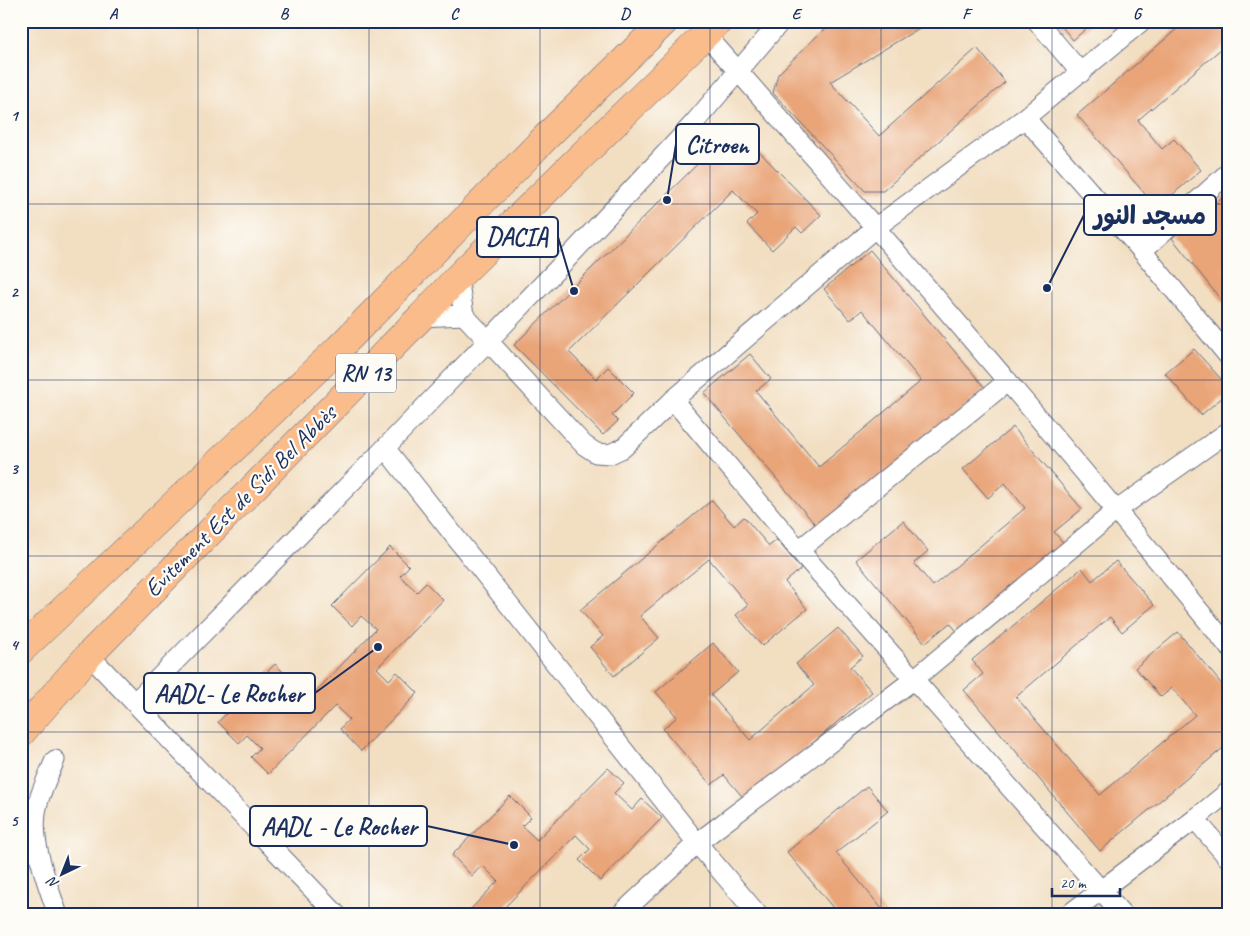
<svg xmlns="http://www.w3.org/2000/svg" width="1250" height="936" font-family="Caveat,'Playpen Sans Arabic',sans-serif">
	<rect width="100%" height="100%" fill="#fdfcf7"/>
	<filter id="ink" filterUnits="userSpaceOnUse"><feTurbulence type="fractalNoise" baseFrequency=".02" numOctaves="2"/><feDisplacementMap in="SourceGraphic" scale="10" xChannelSelector="R" yChannelSelector="G"/><feConvolveMatrix kernelMatrix="1 2 1 2 8 2 1 2 1" color-interpolation-filters="sRGB"/></filter>
	<filter id="wash" filterUnits="userSpaceOnUse"><feTurbulence type="fractalNoise" baseFrequency=".0096" numOctaves="4" result="noise"/><feDisplacementMap in="SourceGraphic" scale="20" xChannelSelector="R" yChannelSelector="G"/><feGaussianBlur stdDeviation="1.12" result="paint"/><feColorMatrix in="noise" values="0 0 0 0 0 0 0 0 0 0 0 0 0 0 0 0 0 1.4 0 .05"/><feComposite in="paint" operator="in"/></filter>
	<g filter="url(#wash)">
		<rect width="100%" height="100%" fill="#f2dec1"/>
		<g id="blocks">
			<g fill="#e9a478">
				<polygon points="840,21 931,21 830,82 879,136 977,48 1005,82 883,191 865,191 773,93 778,74 821,32"/>
				<polygon points="1057,21 1095,21 1073,40"/>
				<polygon points="1186,21 1229,21 1229,42 1138,120 1162,149 1174,139 1201,170 1157,208 1077,115"/>
				<polygon points="735,127 821,215 802,233 796,227 772,250 747,224 757,214 733,190 569,352 596,379 608,367 634,393 612,415 618,421 603,435 514,345"/>
				<polygon points="1229,193 1229,310 1172,238"/>
				<polygon points="870,250 986,389 819,529 704,393 750,354 771,379 756,391 819,467 921,381 862,310 850,320 824,289"/>
				<polygon points="1194,349 1229,388 1229,392 1201,415 1165,373"/>
				<polygon points="1013,427 1082,509 1054,532 1066,546 960,635 950,623 925,643 856,560 903,521 928,551 914,563 933,586 1025,508 1005,483 988,498 963,469"/>
				<polygon points="712,500 734,526 744,517 769,546 777,540 801,569 785,582 807,609 762,646 736,615 748,605 709,559 640,616 659,638 614,676 590,647 603,636 580,610"/>
				<polygon points="390,547 409,566 400,576 417,592 426,583 443,600 377,668 389,680 397,672 418,693 361,751 340,729 349,719 335,706 268,774 251,757 260,748 247,735 239,743 218,722 275,664 293,682 282,693 299,709 376,629 361,616 352,626 332,606"/>
				<polygon points="1116,561 1154,605 1122,632 1110,617 1016,697 1100,795 1195,715 1172,688 1161,697 1135,668 1178,632 1229,693 1229,743 1100,851 964,690 983,674 972,660 1082,568 1092,581"/>
				<polygon points="838,628 863,656 850,667 872,692 746,801 724,775 711,785 663,729 677,717 656,692 713,643 738,672 711,695 750,740 814,685 796,664"/>
				<polygon points="608,768 624,783 614,793 632,810 642,799 662,818 600,881 579,860 590,849 576,835 497,915 465,915 498,881 482,865 472,876 452,855 510,796 531,817 522,826 537,840"/>
				<polygon points="867,786 888,811 836,853 887,915 839,915 787,852"/>
			</g>
		</g>
	</g>
	<g filter="url(#ink)">
		<use href="#blocks" fill-opacity="0" stroke="#666c81" stroke-width="1"/>
		<g fill="none" stroke-linecap="round" stroke-linejoin="round">
			<defs>
				<g id="street">
					<polyline points="1037,21 1081,73"/>
					<path d="M705,34C884,235 1059,439 1229,647"/>
					<polyline points="1025,118 1142,251 1229,357"/>
					<polyline points="1142,251 1229,172"/>
					<polyline points="464,315 584,445 596,453 610,454 623,448 673,400 875,228 1025,118 1142,21"/>
					<polyline points="421,317 464,315 458,277"/>
					<polyline points="673,400 799,550 1123,915"/>
					<polyline points="385,448 697,843 758,915"/>
					<polyline points="799,550 1008,381"/>
					<polyline points="89,655 337,915"/>
					<polyline points="135,702 385,448 566,260 694,123 781,21"/>
					<path d="M55,760C49,774 42,788 38,803C28,836 47,883 58,915"/>
					<polyline points="1195,819 1229,859"/>
					<polyline points="620,915 697,843 913,680 1117,510 1229,431"/>
					<polyline points="1068,915 1195,819 1229,791"/>
				</g>
				<g id="highway">
					<polyline points="21,650 338,349 550,133 665,21"/>
					<polyline points="21,733 89,655 421,317 458,277 719,21"/>
				</g>
			</defs>
			<use href="#street" stroke="#666c81" stroke-width="21"/>
			<use href="#highway" stroke="#666c81" stroke-width="29"/>
			<use href="#street" stroke="#fff" stroke-width="19"/>
			<use href="#highway" stroke="#fabc8b" stroke-width="28"/>
		</g>
	</g>
	<path fill="none" stroke="#1b2f5e" stroke-width="1" stroke-opacity="0.55" d="M198,21V915M369,21V915M540,21V915M710,21V915M881,21V915M1052,21V915M21,204H1229M21,380H1229M21,556H1229M21,732H1229"/>
	<g text-anchor="middle" stroke-width="4.5" stroke-linejoin="round" paint-order="stroke">
		<rect fill="#fdfcf7" stroke="#5f6c8c" stroke-width="1" x="336" y="353.5" width="60" height="39" rx="4"/>
		<g font-size="22" font-weight="bold" fill="#1b2f5e">
			<text x="366" y="381">RN 13</text>
		</g>
		<g font-size="24" fill="#1b2f5e" stroke="#fdfcf7">
			<text transform="translate(240 501) rotate(-45)" y="8">Evitement Est de Sidi Bel Abbès</text>
		</g>
	</g>
	<path fill="none" stroke="#1b2f5e" stroke-width="2" d="M667 200L676 144M1047 288L1084 215M574 291L558 237M378 647L315 693M514 845L427 826"/>
	<g fill="#1b2f5e" stroke="#fdfcf7" stroke-width="2">
		<circle cx="667" cy="200" r="5"/>
		<circle cx="1047" cy="288" r="5"/>
		<circle cx="574" cy="291" r="5"/>
		<circle cx="378" cy="647" r="5"/>
		<circle cx="514" cy="845" r="5"/>
	</g>
	<g fill="#fdfcf7" stroke="#1b2f5e" stroke-width="2">
		<rect x="676" y="124" width="83" height="40" rx="5"/>
		<rect x="1084" y="195" width="132" height="40" rx="5"/>
		<rect x="477" y="217" width="81" height="40" rx="5"/>
		<rect x="144" y="673" width="171" height="40" rx="5"/>
		<rect x="250" y="806" width="177" height="40" rx="5"/>
	</g>
	<g font-size="25" text-anchor="middle" font-weight="bold" fill="#1b2f5e">
		<text x="717" y="153">Citroen</text>
		<text x="1150" y="224">مسجد النور</text>
		<text x="517" y="245">DACIA</text>
		<text x="229" y="702">AADL- Le Rocher</text>
		<text x="339" y="835">AADL - Le Rocher</text>
	</g>
	<rect width="1250" height="936" fill="none" stroke="#fdfcf7" stroke-width="55"/>
	<g transform="translate(62 874) rotate(223)" stroke="#fdfcf7" stroke-width="4" paint-order="stroke">
	<path d="M0-4L9 19L0 12L-9 19Z" fill="#1b2f5e"/>
	<text y="-8" font-size="14" font-weight="bold" text-anchor="middle" fill="#1b2f5e">N</text>
	</g>
	<path d="M1052 888v8h68v-8" fill="none" stroke="#1b2f5e" stroke-width="2.5"/>
	<text x="1060" y="888" font-size="15" fill="#1b2f5e" stroke="#fdfcf7" stroke-width="4" paint-order="stroke">20 m</text>
	<rect x="28" y="28" width="1194" height="880" fill="none" stroke="#1b2f5e" stroke-width="2"/>
	<g font-size="16" text-anchor="middle" font-weight="bold" fill="#1b2f5e">
		<text x="113" y="19">A</text>
		<text x="284" y="19">B</text>
		<text x="454" y="19">C</text>
		<text x="625" y="19">D</text>
		<text x="796" y="19">E</text>
		<text x="966" y="19">F</text>
		<text x="1137" y="19">G</text>
		<text x="14" y="121">1</text>
		<text x="14" y="297">2</text>
		<text x="14" y="474">3</text>
		<text x="14" y="650">4</text>
		<text x="14" y="826">5</text>
	</g>
</svg>
